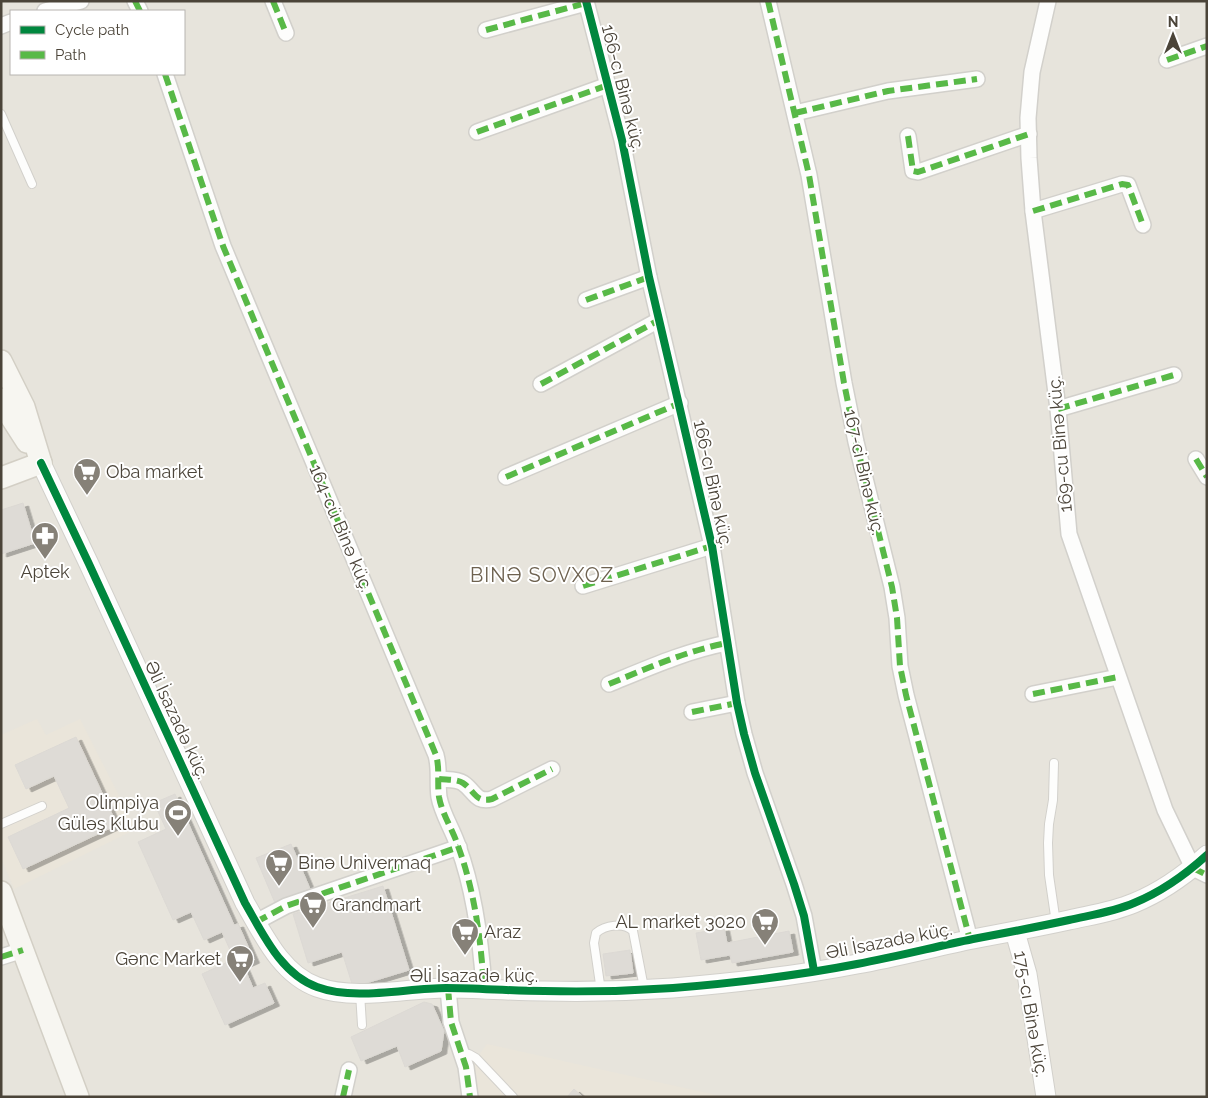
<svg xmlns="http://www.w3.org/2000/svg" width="1208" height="1098" font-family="Raleway,sans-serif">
	<defs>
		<filter id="shadow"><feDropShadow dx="5.5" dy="3" stdDeviation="0" flood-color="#0004"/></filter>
	</defs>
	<rect width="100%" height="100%" fill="#f4f2ee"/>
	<path fill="#e7e4dc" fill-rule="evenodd" d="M1,1H1207V1097H1ZM11,11H184V74H11Z"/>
	<g fill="#eae5da">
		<polygon points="37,719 46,735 80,719 136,829 14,889 1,858 1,735"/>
		<polygon points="487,1044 725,1097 477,1097 472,1065"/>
	</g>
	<g fill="#dedbd6" stroke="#dcd9d4" filter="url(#shadow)">
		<polygon points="23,503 35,543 1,554 1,510"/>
		<polygon points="76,737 117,825 23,869 8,837 69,808 54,776 26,789 15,765"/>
		<polygon points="175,794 234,925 238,924 254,960 243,965 253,988 265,983 274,1003 225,1025 202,974 234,959 222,932 204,940 191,912 173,920 138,842 166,829 154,803"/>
		<polygon points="291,844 310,889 275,903 256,858"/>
		<polygon points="383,886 409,970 353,987 342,952 308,963 293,914"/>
		<polygon points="724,928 727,943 789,931 793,952 732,963 730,955 701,960 696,933"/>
		<polygon points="630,950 633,973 606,976 603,954"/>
		<polygon points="424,1002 432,1004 444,1031 441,1051 405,1067 397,1046 361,1061 351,1037"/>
		<polygon points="574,1089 583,1097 567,1097"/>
	</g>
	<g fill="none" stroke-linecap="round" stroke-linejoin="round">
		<defs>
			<g id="service">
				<polyline points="1,114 32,184"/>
				<polyline points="1054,763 1053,800 1049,824 1048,843 1049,875 1056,923"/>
				<polyline points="1,824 42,806"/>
				<path d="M601,991L594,943L596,933C605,925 624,922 633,931L644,988"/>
				<polyline points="360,993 362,1025"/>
				<polyline points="462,1052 469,1054 476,1058 513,1097"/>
			</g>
			<g id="minor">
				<polyline points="135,1 140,11"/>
				<polyline points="273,1 286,33"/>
				<polyline points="586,1 622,140 649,277 712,546 737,703 744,734 755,773 794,884 804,916 814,971"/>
				<polyline points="768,1 809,175 844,383 856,442 892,587 897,618 900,666 906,695 970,940"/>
				<polyline points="1048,1 1032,72 1028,118 1029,158 1033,211 1058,409 1069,534 1165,810 1193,868 1207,875"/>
				<polyline points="45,11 81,1"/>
				<polyline points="1,26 11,22"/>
				<polyline points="486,30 586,3"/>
				<polyline points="1167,60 1207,46"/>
				<path d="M165,74L223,246L436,755C440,769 437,782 439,797C442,814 453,830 458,846C475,892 481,941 484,989"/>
				<polyline points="795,113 888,91 977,79"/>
				<polyline points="477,132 608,85"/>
				<polyline points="908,136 913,171 918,172 1029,134"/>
				<polyline points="1033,211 1122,184 1128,185 1143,225"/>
				<polyline points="586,300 649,277"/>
				<polyline points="541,384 659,320"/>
				<polyline points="1058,409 1174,375"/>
				<polyline points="1196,459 1207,477"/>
				<polyline points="506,477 680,403"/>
				<polyline points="583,586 712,546"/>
				<path d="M609,684C648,668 686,651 727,643"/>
				<polyline points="1033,694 1118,677"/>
				<polyline points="692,712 737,703"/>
				<path d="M439,779C447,780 457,779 463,783C475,791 475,803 492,799L552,769"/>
				<polyline points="256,922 286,906 459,847"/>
				<polyline points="1,957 23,950"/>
				<polyline points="448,988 451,1022 466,1067 470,1097"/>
				<polyline points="343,1097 349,1070"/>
			</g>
			<g id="tertiary">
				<path d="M41,463L89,564L245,903C263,934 281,974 317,987C355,1001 406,988 446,988C478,988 511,991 544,991C587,992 630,991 673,988C734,983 796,976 857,964C896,957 934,947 973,939C1005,933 1037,927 1069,920C1091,915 1113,912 1134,903C1161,892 1185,875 1207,855"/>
				<polyline points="1015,932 1027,974 1046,1097"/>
			</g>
			<g id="secondary">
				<polyline points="1,361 24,407 41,463"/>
				<polyline points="1,399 9,414 27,442"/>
				<polyline points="1,478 41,463"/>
				<polyline points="1,892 78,1097"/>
			</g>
		</defs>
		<use href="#service" stroke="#d2d0cb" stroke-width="10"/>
		<use href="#minor" stroke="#d2d0cb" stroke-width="18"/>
		<use href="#tertiary" stroke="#d2d0cb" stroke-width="21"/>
		<use href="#secondary" stroke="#d3cfc5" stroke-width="24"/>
		<use href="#service" stroke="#fdfdfc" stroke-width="8"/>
		<use href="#minor" stroke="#fdfdfc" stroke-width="15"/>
		<use href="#tertiary" stroke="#fdfdfc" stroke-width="19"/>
		<use href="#secondary" stroke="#f7f6f1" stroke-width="21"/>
		<g stroke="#58b947" stroke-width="6" stroke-dasharray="12 6" stroke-linecap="butt">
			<polyline points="135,1 140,11"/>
			<polyline points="273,1 286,33"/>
			<polyline points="768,1 809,175 844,383 856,442 892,587 897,618 900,666 906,695 970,940"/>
			<polyline points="486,30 586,3"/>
			<polyline points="1167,60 1207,46"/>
			<path d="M165,74L223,246L436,755C440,769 437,782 439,797C442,814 453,830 458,846C475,892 481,941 484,989"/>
			<polyline points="795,113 888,91 977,79"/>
			<polyline points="477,132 608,85"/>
			<polyline points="908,136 913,171 918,172 1029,134"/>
			<polyline points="1033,211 1122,184 1128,185 1143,225"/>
			<polyline points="586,300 649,277"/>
			<polyline points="541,384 659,320"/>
			<polyline points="1058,409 1174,375"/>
			<polyline points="1196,459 1207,477"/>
			<polyline points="506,477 680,403"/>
			<polyline points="583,586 712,546"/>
			<path d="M609,684C648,668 686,651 727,643"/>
			<polyline points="1033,694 1118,677"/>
			<polyline points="692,712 737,703"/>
			<path d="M439,779C447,780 457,779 463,783C475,791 475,803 492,799L552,769"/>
			<polyline points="1193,868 1207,875"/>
			<polyline points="256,922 286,906 459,847"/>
			<polyline points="1,957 23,950"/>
			<polyline points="448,988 451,1022 466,1067 470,1097"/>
			<polyline points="343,1097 349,1070"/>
		</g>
		<defs>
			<g id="cycleway">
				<polyline points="586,1 622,140 649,277 712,546 737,703 744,734 755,773 794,884 804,916 814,971"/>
				<path d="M41,463L89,564L245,903C263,934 281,974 317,987C355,1001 406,988 446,988C478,988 511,991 544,991C587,992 630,991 673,988C734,983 796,976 857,964C896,957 934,947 973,939C1005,933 1037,927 1069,920C1091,915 1113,912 1134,903C1161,892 1185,875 1207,855"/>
			</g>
		</defs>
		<use href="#cycleway" stroke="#fff" stroke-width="11"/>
		<use href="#cycleway" stroke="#00873e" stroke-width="8"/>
	</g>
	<defs>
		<symbol id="supermarket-pin" viewBox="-11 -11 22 30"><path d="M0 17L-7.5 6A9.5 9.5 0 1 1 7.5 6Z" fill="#868178" stroke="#fff"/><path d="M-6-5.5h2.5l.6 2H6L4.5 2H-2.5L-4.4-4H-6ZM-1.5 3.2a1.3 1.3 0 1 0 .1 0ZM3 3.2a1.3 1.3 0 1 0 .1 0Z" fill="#fff"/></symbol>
		<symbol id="pharmacy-pin" viewBox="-11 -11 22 30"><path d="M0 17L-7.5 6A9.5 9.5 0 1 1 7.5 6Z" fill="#868178" stroke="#fff"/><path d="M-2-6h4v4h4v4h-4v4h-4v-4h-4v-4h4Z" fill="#fff"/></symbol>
		<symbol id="stadium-pin" viewBox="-11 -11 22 30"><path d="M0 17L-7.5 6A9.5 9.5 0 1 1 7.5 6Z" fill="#868178" stroke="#fff"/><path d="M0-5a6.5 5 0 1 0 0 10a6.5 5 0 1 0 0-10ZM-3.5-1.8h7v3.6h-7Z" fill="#fff"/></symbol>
	</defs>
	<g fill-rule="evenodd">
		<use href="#supermarket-pin" x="71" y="456" width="32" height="43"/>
		<use href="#pharmacy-pin" x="29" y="520" width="32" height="43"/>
		<use href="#stadium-pin" x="162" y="797" width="32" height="43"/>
		<use href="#supermarket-pin" x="263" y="847" width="32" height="43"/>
		<use href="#supermarket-pin" x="297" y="889" width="32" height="43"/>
		<use href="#supermarket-pin" x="749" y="906" width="32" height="43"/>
		<use href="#supermarket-pin" x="449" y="916" width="32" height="43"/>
		<use href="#supermarket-pin" x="224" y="943" width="32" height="43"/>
	</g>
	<g text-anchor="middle" stroke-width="4" stroke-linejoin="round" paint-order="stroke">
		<g font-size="18" fill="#4b4439" stroke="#fff">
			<text transform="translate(623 88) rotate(76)" y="6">166-cı Binə küç.</text>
			<text transform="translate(1060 444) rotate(-95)" y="6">169-cu Binə küç.</text>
			<text transform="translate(864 472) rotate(77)" y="6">167-ci Binə küç.</text>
			<text transform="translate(713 484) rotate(78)" y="6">166-cı Binə küç.</text>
			<text transform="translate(341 528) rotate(67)" y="6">164-cü Binə küç.</text>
			<text transform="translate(177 720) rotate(65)" y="6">Əli İsazadə küç.</text>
			<text transform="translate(889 941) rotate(-11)" y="6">Əli İsazadə küç.</text>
			<text x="474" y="982">Əli İsazadə küç.</text>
			<text transform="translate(1031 1014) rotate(80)" y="6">175-cı Binə küç.</text>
		</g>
		<g font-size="18" fill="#4b4439" stroke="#fff" text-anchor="start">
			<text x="106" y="478">Oba market</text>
			<text x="45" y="578" text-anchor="middle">Aptek</text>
			<text x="159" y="809" text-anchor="end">Olimpiya<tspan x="159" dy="21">Güləş Klubu</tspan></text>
			<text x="298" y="869">Binə Univermaq</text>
			<text x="332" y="911">Grandmart</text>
			<text x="746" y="928" text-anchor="end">AL market 3020</text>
			<text x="484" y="938">Araz</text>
			<text x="221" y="965" text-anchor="end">Gənc Market</text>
		</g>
		<g font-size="20" letter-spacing="1" fill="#6e6250" stroke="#fff">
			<text x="542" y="582">BINƏ SOVXOZ</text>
		</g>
	</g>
	<rect width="1208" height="1098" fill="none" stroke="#4b4439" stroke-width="5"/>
	<rect x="10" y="10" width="175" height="65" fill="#ffffff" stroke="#b7b4b0"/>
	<rect x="20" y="26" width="25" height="8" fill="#00873e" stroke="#b7b4b0"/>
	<text x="55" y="35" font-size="15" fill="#4b4439">Cycle path</text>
	<rect x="20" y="51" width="25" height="8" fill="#58b947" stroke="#b7b4b0"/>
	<text x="55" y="60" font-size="15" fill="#4b4439">Path</text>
	<g transform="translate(1173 35)" stroke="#ffffff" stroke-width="4" paint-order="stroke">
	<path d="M0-4L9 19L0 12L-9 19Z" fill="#4b4439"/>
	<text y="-8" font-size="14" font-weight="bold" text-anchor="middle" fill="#4b4439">N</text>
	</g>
</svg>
